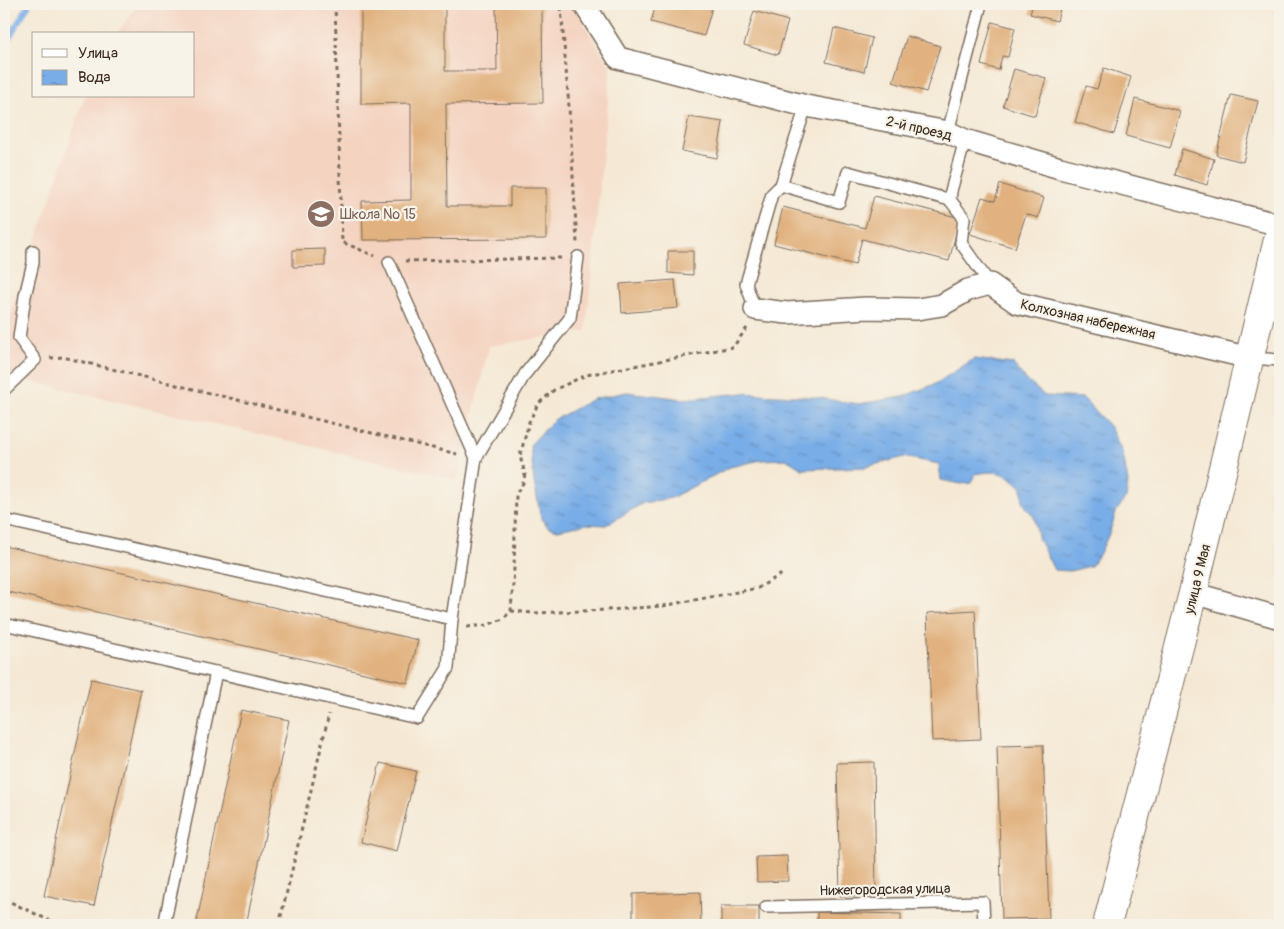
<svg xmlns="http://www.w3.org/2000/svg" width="1284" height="929" font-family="Pangolin,sans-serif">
	<defs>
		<pattern id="water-ripples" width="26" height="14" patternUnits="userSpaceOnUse" patternTransform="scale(1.25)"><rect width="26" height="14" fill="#79ade7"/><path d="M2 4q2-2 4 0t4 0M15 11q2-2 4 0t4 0" fill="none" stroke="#648dbb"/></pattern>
	</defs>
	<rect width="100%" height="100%" fill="#f7f3e8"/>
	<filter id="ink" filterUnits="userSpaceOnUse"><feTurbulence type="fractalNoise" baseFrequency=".02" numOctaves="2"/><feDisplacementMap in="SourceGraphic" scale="10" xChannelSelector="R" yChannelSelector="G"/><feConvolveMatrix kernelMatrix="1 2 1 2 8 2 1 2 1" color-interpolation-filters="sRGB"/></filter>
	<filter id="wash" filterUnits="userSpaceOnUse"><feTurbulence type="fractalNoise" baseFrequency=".0096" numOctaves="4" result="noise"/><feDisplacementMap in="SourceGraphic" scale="20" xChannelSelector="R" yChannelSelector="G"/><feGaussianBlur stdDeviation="1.12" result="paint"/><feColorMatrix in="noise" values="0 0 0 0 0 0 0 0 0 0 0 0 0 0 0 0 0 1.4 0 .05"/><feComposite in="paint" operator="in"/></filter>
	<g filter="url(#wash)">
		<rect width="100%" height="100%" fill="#f5e9d6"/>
		<polygon fill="#f4d3c1" points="139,4 572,4 611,68 586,331 489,346 457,480 4,375 4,335 85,96 194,96 194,34 116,34"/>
		<path fill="url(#water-ripples)" stroke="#5a6c82" d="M974,359L1013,364L1027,381L1045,396L1083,398L1110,427L1123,454L1128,483L1126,498L1117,510L1109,534L1099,555L1091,566L1070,571L1054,570L1039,540L1034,517L1023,503L1022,488C1007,472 997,470 975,474L971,483L961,484L941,480L939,464L904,457L866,467L802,469L786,459L761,460L730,467L671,498L643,503L606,525L587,524L558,530L548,527L541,518L534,481L530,445L554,420L593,399L627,392L684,399L743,393L758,394L813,397L859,404L902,397L935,384Z"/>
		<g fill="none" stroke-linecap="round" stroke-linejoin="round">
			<polyline stroke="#79ade7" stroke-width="6" points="4,46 29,4"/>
		</g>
		<g id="blocks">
			<g fill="#e1b280">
				<polygon points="496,4 542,4 543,103 446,104 447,206 510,206 510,188 546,188 546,239 363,240 362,201 411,200 411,103 361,104 361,5 445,5 445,71 497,71"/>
				<polygon points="656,4 713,4 704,36 651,22"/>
				<polygon points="1033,4 1061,4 1057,21 1030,14"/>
				<polygon points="754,11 788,21 778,55 744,45"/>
				<polygon points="992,22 1015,28 1008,57 1002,56 999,70 981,65"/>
				<polygon points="834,28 872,38 864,72 826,62"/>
				<polygon points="907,36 940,46 926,92 893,82"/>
				<polygon points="1104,68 1131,77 1114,134 1075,122 1086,86 1097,89"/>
				<polygon points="1014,69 1046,78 1035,116 1003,106"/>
				<polygon points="1231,95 1258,101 1243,162 1216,155"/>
				<polygon points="1135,99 1180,111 1170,148 1126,136"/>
				<polygon points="689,117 723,122 717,158 682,151"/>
				<polygon points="1182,149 1214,159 1207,185 1175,175"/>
				<polygon points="1000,184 1044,198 1038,218 1026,214 1015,248 970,234 982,197 995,201"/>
				<polygon points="874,196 960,218 949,261 862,239 855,265 774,244 783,207 865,228"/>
				<polygon points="325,249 325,266 293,267 293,250"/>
				<polygon points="668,251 693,251 693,275 668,273"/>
				<polygon points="675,280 678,308 622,313 620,284"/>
				<polygon points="4,546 418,640 408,683 4,591"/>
				<polygon points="975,610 981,739 932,741 927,613"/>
				<polygon points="91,679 141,690 94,906 44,896"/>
				<polygon points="241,710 289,720 246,925 196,925"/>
				<polygon points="1043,745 1049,918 1002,919 997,746"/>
				<polygon points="874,762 876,896 840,896 837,763"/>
				<polygon points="380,763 416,771 397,851 361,842"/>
				<polygon points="787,856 788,881 757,882 756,857"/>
				<polygon points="700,892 701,925 633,925 633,894"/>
				<rect x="721" y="906" width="38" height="19"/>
				<polygon points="817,912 901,914 901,925 817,925"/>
			</g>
		</g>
	</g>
	<g filter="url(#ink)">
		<use href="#blocks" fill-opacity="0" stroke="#7c6d5e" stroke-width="1"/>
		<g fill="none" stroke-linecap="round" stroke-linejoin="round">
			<defs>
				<g id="lane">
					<polyline points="948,132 981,4"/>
					<polyline points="965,140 951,191 950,200 964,218 961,243 990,284"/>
					<polyline points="781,185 839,202 848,172 950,200"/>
					<polyline points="389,262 476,458 525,374 570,318 578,257"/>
					<polyline points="755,309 746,284 772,194 781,185 806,106"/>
					<polyline points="1250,358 1280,360"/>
					<polyline points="4,390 35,360 19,338 25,296 33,263 33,251"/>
					<polyline points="4,520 452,619 448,668 417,718 4,624"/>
					<polyline points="452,619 476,458"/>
					<polyline points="766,907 983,902 984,925"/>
					<polyline points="165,921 216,672"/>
				</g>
				<g id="street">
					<polyline points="584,4 618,58 806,106 948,132 965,140 1060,168 1280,225"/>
					<polyline points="755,309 787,313 866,308 917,309 942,305 968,290 990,284 1017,303 1250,358"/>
					<polyline points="1193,593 1280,618"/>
				</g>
				<polyline id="secondary" points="1107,925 1193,593 1280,231"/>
			</defs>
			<use href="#lane" stroke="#7c6d5e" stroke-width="14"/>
			<use href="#street" stroke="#7c6d5e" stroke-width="24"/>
			<use href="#secondary" stroke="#7c6d5e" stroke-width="30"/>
			<g stroke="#7c6d5e" stroke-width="3" stroke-dasharray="4 4" stroke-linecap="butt">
				<polyline points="335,4 342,242 375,256"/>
				<polyline points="561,7 569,107 577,243"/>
				<polyline points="405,261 561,258"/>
				<polyline points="50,358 63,357 457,454"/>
				<polyline points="511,611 534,613 608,610 663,606 758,588 782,574"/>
				<polyline points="467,627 487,625 503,619 511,611 514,569 516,494 523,483 525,474 520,456 529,422 538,404 554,390 586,375 733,347 747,328"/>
				<polyline points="4,899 59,925"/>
				<polyline points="279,925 329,714"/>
			</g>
			<use href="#lane" stroke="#fff" stroke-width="11"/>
			<use href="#street" stroke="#fff" stroke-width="21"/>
			<use href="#secondary" stroke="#fff" stroke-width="28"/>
		</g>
	</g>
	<defs>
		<symbol id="school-disc" viewBox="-11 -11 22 22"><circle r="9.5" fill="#8d6e63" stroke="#f7f3e8"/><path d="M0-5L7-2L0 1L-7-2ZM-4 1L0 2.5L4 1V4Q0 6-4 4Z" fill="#fff"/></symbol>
	</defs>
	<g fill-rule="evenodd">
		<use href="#school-disc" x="305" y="198" width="32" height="32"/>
	</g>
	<g text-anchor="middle" stroke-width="4.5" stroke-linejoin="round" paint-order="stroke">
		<g font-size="14" fill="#3b2a1e" stroke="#f7f3e8">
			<text transform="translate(919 128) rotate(13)" y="5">2-й проезд</text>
			<text transform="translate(1088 319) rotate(13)" y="5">Колхозная набережная</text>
			<text transform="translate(1197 579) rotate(-76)" y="5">улица 9 Мая</text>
			<text transform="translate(885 889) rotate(-1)" y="5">Нижегородская улица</text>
		</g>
		<g font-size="14" fill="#785e54" stroke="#f7f3e8" text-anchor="start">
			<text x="340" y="219">Школа № 15</text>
		</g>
	</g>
	<rect width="1284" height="929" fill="none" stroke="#f7f3e8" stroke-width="20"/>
	<rect x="32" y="32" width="162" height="65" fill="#f7f3e8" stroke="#aca397"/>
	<rect x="42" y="49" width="25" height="8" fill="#ffffff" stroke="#aca397"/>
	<text x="78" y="58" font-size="15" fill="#3b2a1e">Улица</text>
	<rect x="42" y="70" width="25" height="15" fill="url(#water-ripples)" stroke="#aca397"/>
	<text x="78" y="82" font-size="15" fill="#3b2a1e">Вода</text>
</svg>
